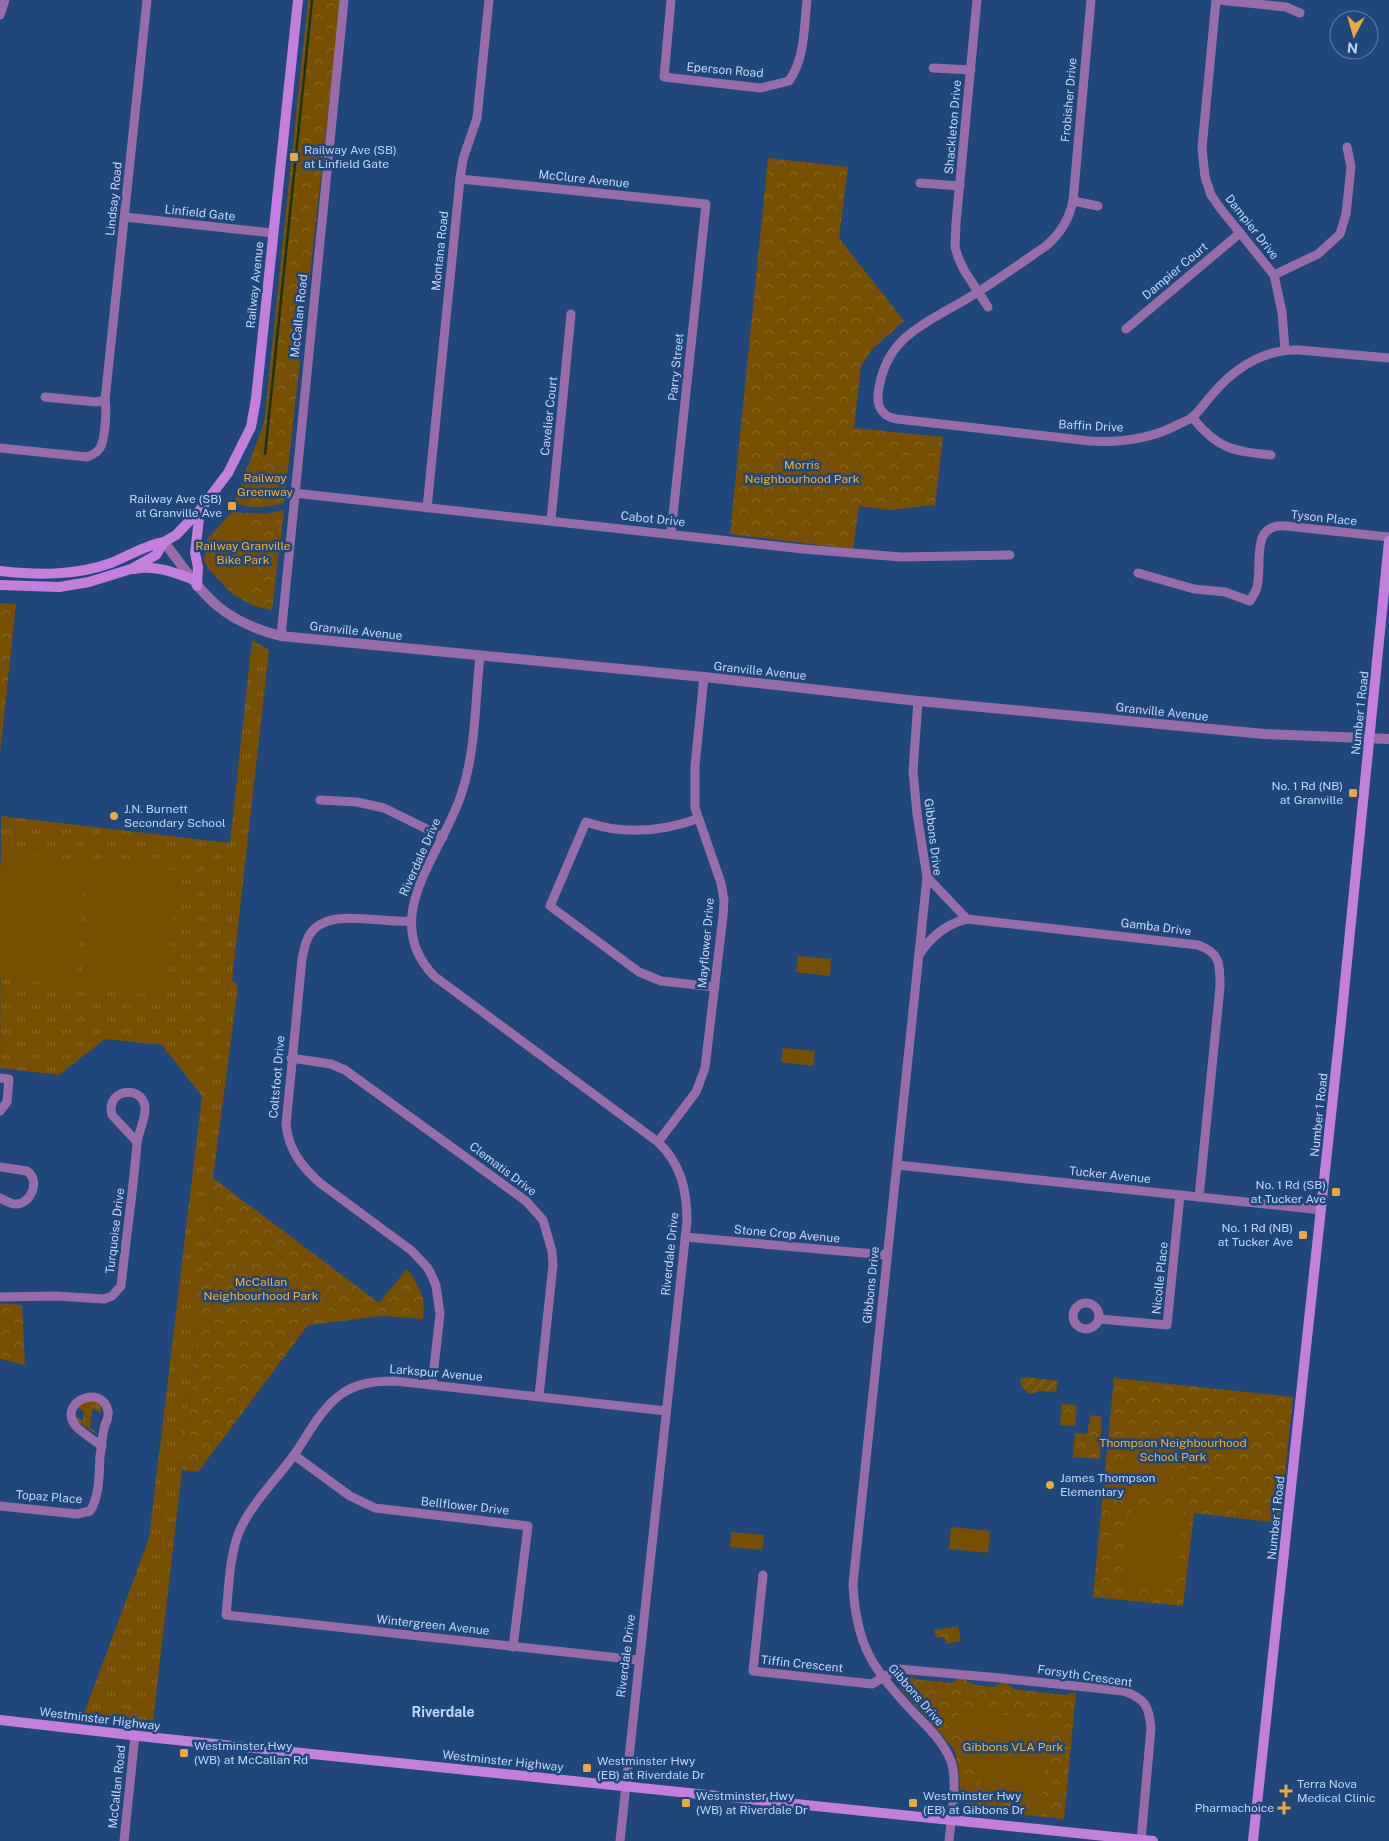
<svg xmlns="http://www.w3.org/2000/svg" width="1389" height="1841" font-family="'Public Sans',sans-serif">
	<defs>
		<pattern id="grass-tufts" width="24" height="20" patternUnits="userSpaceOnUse" patternTransform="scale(1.25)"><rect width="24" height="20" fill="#764f00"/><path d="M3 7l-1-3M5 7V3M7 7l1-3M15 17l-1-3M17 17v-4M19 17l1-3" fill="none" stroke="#886826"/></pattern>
		<pattern id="park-crowns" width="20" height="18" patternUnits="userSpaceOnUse" patternTransform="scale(1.25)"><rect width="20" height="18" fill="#764f00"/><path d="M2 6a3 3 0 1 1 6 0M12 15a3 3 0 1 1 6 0" fill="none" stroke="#886826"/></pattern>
		<pattern id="garden-furrows" width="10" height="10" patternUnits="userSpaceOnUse" patternTransform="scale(1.25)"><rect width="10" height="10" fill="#764f00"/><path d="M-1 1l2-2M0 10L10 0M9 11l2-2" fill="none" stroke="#886826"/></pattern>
	</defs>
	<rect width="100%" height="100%" fill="#1f477c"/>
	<g fill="url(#grass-tufts)">
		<polygon points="252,640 269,650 232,980 238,986 213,1178 182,1470 153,1721 84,1714 149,1538 202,1096 162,1045 105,1039 59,1075 0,1068 1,816 230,843"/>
		<polygon points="95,1400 101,1406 101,1411 100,1413 93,1408 90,1427 97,1433 97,1434 79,1423 75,1416 83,1421 84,1412 76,1406 79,1403"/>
	</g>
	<g fill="url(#park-crowns)">
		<path d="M308,0H341L284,503C264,508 254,509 234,503L264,423Z"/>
		<polygon points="768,158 848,167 839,238 904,321 872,349 861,366 854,428 943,437 935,505 890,510 859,506 853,549 730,534"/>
		<polygon points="284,510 272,610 254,606 231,593 209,569 204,561 207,539 232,512 266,514"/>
		<polygon points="0,603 16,604 0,753"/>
		<path d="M213,1178L379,1303L407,1269C420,1288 426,1296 423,1319L384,1316L308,1325L198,1472L182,1470Z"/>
		<polygon points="0,1303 22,1305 25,1365 0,1359"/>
		<polygon points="1114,1378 1293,1397 1280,1523 1194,1513 1183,1606 1093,1597"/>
		<polygon points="1062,1404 1077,1405 1075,1426 1060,1425"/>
		<polygon points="1090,1415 1102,1417 1100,1459 1073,1457 1075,1433 1087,1434"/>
		<polygon points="958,1626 961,1641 946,1644 944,1637 936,1638 934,1630"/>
		<polygon points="912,1676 914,1679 951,1683 958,1679 964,1679 971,1684 994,1687 1001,1683 1007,1683 1014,1689 1065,1695 1076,1692 1064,1819 969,1809 961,1796 958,1765 954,1749 900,1688 900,1683 906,1677"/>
	</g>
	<polygon fill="url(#garden-furrows)" points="1025,1377 1058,1381 1056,1392 1041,1391 1029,1394 1020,1384 1021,1379"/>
	<g fill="#764f00">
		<path d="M231,519L253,525L258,532L252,591L246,596C228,591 218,576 207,562C207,552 220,522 231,519Z"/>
		<polygon points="2,852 87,861 74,986 0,978 0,868"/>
		<polygon points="94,861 179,871 165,996 80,987"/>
		<polygon points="798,956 831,959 830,976 796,972"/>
		<polygon points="783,1048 815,1051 813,1066 781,1062"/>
		<polygon points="1124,1445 1174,1450 1169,1499 1124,1494 1119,1487"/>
		<polygon points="1132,1504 1184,1509 1177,1588 1124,1582"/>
		<polygon points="951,1527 990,1531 988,1553 949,1549"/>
		<polygon points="731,1532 764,1535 762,1550 730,1547"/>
		<path d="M959,1710L1046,1719L1050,1724L1041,1807C978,1799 962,1770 959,1710Z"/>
	</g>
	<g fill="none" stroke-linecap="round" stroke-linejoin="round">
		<polyline stroke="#1b330f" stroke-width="2.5" points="265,454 312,0"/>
		<g stroke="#986ca9" stroke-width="9">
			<path d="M671,0L664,77L760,88L789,81C805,59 804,27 807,0"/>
			<polyline points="977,0 956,223 955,247 958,257 964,270 988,307"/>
			<path d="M1091,0L1073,201C1069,220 1060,234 1046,246C1021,263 996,281 970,297C950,309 915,326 900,343C887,357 880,376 878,395C877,408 884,417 897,419L1090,441C1122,443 1151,439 1179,424C1183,422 1189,420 1193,417C1202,408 1209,397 1218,388C1239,365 1267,349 1299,350L1389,358"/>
			<polyline points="1216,0 1202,148 1205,177 1211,195 1220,208 1274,275 1282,312 1285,350"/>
			<polyline points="1218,0 1286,7 1300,13"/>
			<polyline points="0,15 5,0"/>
			<polyline points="933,68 971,70"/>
			<polyline points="460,179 706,204 671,534"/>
			<polyline points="920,183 960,186"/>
			<polyline points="1073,201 1098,206"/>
			<polyline points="125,217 273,233"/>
			<polyline points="1274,275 1318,254 1340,234 1346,214 1351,167 1347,147"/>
			<polyline points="1126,329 1240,233"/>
			<polyline points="45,397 96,402 105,400"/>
			<path d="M1192,417C1217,449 1233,451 1271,455"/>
			<path d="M0,448L87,457C92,455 97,453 100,448C105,441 107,409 105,400L147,0"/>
			<polyline points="294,493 803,549 901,557 1010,555"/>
			<polyline points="427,508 460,179 463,159 477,118 489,0"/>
			<polyline points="551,520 571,314"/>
			<path d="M1138,573L1194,589L1225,592L1250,601C1252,597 1256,592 1257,587C1263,564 1249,523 1286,526L1389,537"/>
			<polyline points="281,636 344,0"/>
			<path d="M480,656C475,701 476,749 462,792C444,852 377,917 434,976L658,1142C681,1164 687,1190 687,1221L620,1841"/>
			<path d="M918,701L913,771L917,814L927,877L853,1584C856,1648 874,1670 916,1715C929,1728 944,1743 951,1761C958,1780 951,1820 949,1841"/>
			<polyline points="320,800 357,802 384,808 443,837"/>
			<path d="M697,819C660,832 623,835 586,822L550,906L639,972L661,981L715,987"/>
			<path d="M927,877L967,919L1198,945C1221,953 1220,965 1220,987L1199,1197"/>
			<path d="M411,921C382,924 328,906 310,934C305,941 304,951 302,959L286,1125C289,1150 301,1166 320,1183L412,1251L427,1267L432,1276L436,1286L440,1314L432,1385"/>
			<path d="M919,955C931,936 946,924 967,919"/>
			<polyline points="291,1058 331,1064 345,1070 526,1201 543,1220 552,1251 553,1265 539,1396"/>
			<polyline points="0,1078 9,1079 7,1102 0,1111"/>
			<polyline points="658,1142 696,1092 705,1068 723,916 724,900 721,883 695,808 695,766 704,677"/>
			<polyline points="897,1165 1321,1210"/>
			<path d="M0,1167L27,1171C41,1180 31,1205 15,1204C10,1204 5,1200 0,1198"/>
			<polyline points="685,1237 886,1255"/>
			<path d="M0,1297L56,1296L104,1299L112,1296L121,1286C126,1239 133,1191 137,1144C138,1132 146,1119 145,1107C142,1084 105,1089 112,1115L137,1142"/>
			<circle cx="1086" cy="1316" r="13"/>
			<polyline points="1099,1319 1167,1325 1180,1195"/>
			<polyline points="294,1455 350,1496 375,1508 528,1526 513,1647"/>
			<path d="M0,1506L77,1514L90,1511C100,1496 99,1473 100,1456C102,1446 102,1434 105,1425C107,1420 109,1417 108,1411C102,1383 58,1402 75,1425C78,1430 95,1441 102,1446"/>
			<path d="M763,1575L753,1671L872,1684L898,1669L1000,1678L1123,1691C1145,1698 1149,1706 1151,1728L1141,1841"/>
			<path d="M638,1660L226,1615C229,1587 229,1558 239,1532C251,1504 276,1480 294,1455C308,1435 320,1410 340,1395C356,1383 375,1381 395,1381L666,1411"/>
			<polyline points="124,1841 135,1735"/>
		</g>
		<path stroke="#986ca9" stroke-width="10" d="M164,542C202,592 217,620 281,636L704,677L918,701L1264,734L1389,739"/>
		<g stroke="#c47ede" stroke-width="10">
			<path d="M134,569C155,565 173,572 192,579"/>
			<path d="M0,571C37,575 75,576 111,563C129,556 145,545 164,542"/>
			<polyline points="0,585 59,587 89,582 131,569 156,555 164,542 176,535 200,510 228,473 251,427 256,399 298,0"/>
			<polyline points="197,586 198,567 195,553 200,510"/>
			<polyline points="0,1720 157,1738 1153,1841"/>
			<polyline points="1253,1841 1341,1022 1389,541"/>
		</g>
	</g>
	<g fill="#eba93a" stroke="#1f477c" stroke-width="2">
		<rect x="289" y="152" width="10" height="10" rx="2.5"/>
		<rect x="227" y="501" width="10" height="10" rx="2.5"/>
		<rect x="1348" y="788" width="10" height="10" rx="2.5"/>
		<circle cx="114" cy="816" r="5"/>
		<rect x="1331" y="1187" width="10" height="10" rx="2.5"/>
		<rect x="1298" y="1230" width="10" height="10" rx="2.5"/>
		<circle cx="1050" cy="1485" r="5"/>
		<rect x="179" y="1748" width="10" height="10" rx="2.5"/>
		<rect x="582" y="1763" width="10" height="10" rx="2.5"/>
		<path d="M1283.5 1783.5h5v5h5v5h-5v5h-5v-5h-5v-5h5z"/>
		<rect x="681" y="1798" width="10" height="10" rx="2.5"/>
		<rect x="908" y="1798" width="10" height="10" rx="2.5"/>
		<path d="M1281.5 1800.5h5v5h5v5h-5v5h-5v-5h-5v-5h5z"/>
	</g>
	<g text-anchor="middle" stroke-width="5" stroke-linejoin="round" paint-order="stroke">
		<g font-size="12" fill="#c0d7f7" stroke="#1f477c">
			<text transform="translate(725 70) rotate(5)" y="4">Eperson Road</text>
			<text transform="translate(1069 100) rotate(-85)" y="4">Frobisher Drive</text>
			<text transform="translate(953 127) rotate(-85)" y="4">Shackleton Drive</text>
			<text transform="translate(584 179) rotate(6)" y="4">McClure Avenue</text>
			<text transform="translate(114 199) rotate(-84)" y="4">Lindsay Road</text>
			<text transform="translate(200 213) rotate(6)" y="4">Linfield Gate</text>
			<text transform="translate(1252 227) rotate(52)" y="4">Dampier Drive</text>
			<text transform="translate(440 251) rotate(-84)" y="4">Montana Road</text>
			<text transform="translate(1175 271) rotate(-40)" y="4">Dampier Court</text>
			<text transform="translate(255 285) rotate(-84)" y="4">Railway Avenue</text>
			<text transform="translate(299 316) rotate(-84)" y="4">McCallan Road</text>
			<text transform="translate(676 367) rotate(-84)" y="4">Parry Street</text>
			<text transform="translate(549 416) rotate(-84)" y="4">Cavelier Court</text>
			<text transform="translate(1091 426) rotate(3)" y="4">Baffin Drive</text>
			<text transform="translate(1324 518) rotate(6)" y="4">Tyson Place</text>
			<text transform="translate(653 519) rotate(6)" y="4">Cabot Drive</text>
			<text transform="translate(356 631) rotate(6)" y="4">Granville Avenue</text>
			<text transform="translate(760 671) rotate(6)" y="4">Granville Avenue</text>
			<text transform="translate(1162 712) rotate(6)" y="4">Granville Avenue</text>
			<text transform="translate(1360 713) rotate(-84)" y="4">Number 1 Road</text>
			<text transform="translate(933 837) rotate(83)" y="4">Gibbons Drive</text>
			<text transform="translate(420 857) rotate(-66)" y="4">Riverdale Drive</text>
			<text transform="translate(1156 927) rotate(7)" y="4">Gamba Drive</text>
			<text transform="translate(706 943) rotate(-85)" y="4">Mayflower Drive</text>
			<text transform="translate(277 1077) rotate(-85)" y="4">Coltsfoot Drive</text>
			<text transform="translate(1319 1115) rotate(-84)" y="4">Number 1 Road</text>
			<text transform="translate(503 1169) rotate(37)" y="4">Clematis Drive</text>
			<text transform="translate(1110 1175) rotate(6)" y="4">Tucker Avenue</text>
			<text transform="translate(115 1231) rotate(-83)" y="4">Turquoise Drive</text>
			<text transform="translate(787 1234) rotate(5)" y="4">Stone Crop Avenue</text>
			<text transform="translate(670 1254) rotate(-84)" y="4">Riverdale Drive</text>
			<text transform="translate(1160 1278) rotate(-84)" y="4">Nicolle Place</text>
			<text transform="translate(871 1285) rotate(-84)" y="4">Gibbons Drive</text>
			<text transform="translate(436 1373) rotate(5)" y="4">Larkspur Avenue</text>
			<text transform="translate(49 1497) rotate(4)" y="4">Topaz Place</text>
			<text transform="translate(465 1506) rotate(6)" y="4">Bellflower Drive</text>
			<text transform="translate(1276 1518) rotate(-84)" y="4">Number 1 Road</text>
			<text transform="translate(433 1625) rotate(6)" y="4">Wintergreen Avenue</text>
			<text transform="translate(626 1656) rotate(-83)" y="4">Riverdale Drive</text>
			<text transform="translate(802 1664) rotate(6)" y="4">Tiffin Crescent</text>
			<text transform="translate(1085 1676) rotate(8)" y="4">Forsyth Crescent</text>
			<text transform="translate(916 1695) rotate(49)" y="4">Gibbons Drive</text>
			<text transform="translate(100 1719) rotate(7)" y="4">Westminster Highway</text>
			<text transform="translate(503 1761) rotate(6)" y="4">Westminster Highway</text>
			<text transform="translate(117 1787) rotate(-84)" y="4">McCallan Road</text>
		</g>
		<g font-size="12" fill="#c0d7f7" stroke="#1f477c" text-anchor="start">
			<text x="304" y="154">Railway Ave (SB)<tspan x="304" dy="14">at Linfield Gate</tspan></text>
			<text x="222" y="503" text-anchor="end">Railway Ave (SB)<tspan x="222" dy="14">at Granville Ave</tspan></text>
			<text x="1343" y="790" text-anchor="end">No. 1 Rd (NB)<tspan x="1343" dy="14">at Granville</tspan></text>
			<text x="124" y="813">J.N. Burnett<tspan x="124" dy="14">Secondary School</tspan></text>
			<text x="1326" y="1189" text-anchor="end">No. 1 Rd (SB)<tspan x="1326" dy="14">at Tucker Ave</tspan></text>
			<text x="1293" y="1232" text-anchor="end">No. 1 Rd (NB)<tspan x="1293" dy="14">at Tucker Ave</tspan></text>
			<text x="1060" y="1482">James Thompson<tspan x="1060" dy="14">Elementary</tspan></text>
			<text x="194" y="1750">Westminster Hwy<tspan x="194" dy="14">(WB) at McCallan Rd</tspan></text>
			<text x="597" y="1765">Westminster Hwy<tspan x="597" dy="14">(EB) at Riverdale Dr</tspan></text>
			<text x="1297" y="1788">Terra Nova<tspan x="1297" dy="14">Medical Clinic</tspan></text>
			<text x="696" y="1800">Westminster Hwy<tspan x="696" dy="14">(WB) at Riverdale Dr</tspan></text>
			<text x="923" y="1800">Westminster Hwy<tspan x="923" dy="14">(EB) at Gibbons Dr</tspan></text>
			<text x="1274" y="1812" text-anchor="end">Pharmachoice</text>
		</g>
		<g font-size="12" fill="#f7af2b" stroke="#1f477c">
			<text x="802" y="469">Morris<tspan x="802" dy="14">Neighbourhood Park</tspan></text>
			<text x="265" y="482">Railway<tspan x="265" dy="14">Greenway</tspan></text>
			<text x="243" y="550">Railway Granville<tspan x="243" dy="14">Bike Park</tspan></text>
			<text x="261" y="1286">McCallan<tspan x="261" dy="14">Neighbourhood Park</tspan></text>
			<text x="1173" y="1447">Thompson Neighbourhood<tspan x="1173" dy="14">School Park</tspan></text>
			<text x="1013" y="1751">Gibbons VLA Park</text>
		</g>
		<g font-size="14" font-weight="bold" fill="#c0d7f7" stroke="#1f477c">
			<text x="443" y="1717">Riverdale</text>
		</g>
	</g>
	<g transform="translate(1354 35) rotate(186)"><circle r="24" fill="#1f477c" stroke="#5f81ad"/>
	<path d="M0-4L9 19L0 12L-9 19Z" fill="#eba93a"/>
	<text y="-8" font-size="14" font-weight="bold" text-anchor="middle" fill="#c0d7f7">N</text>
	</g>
</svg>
